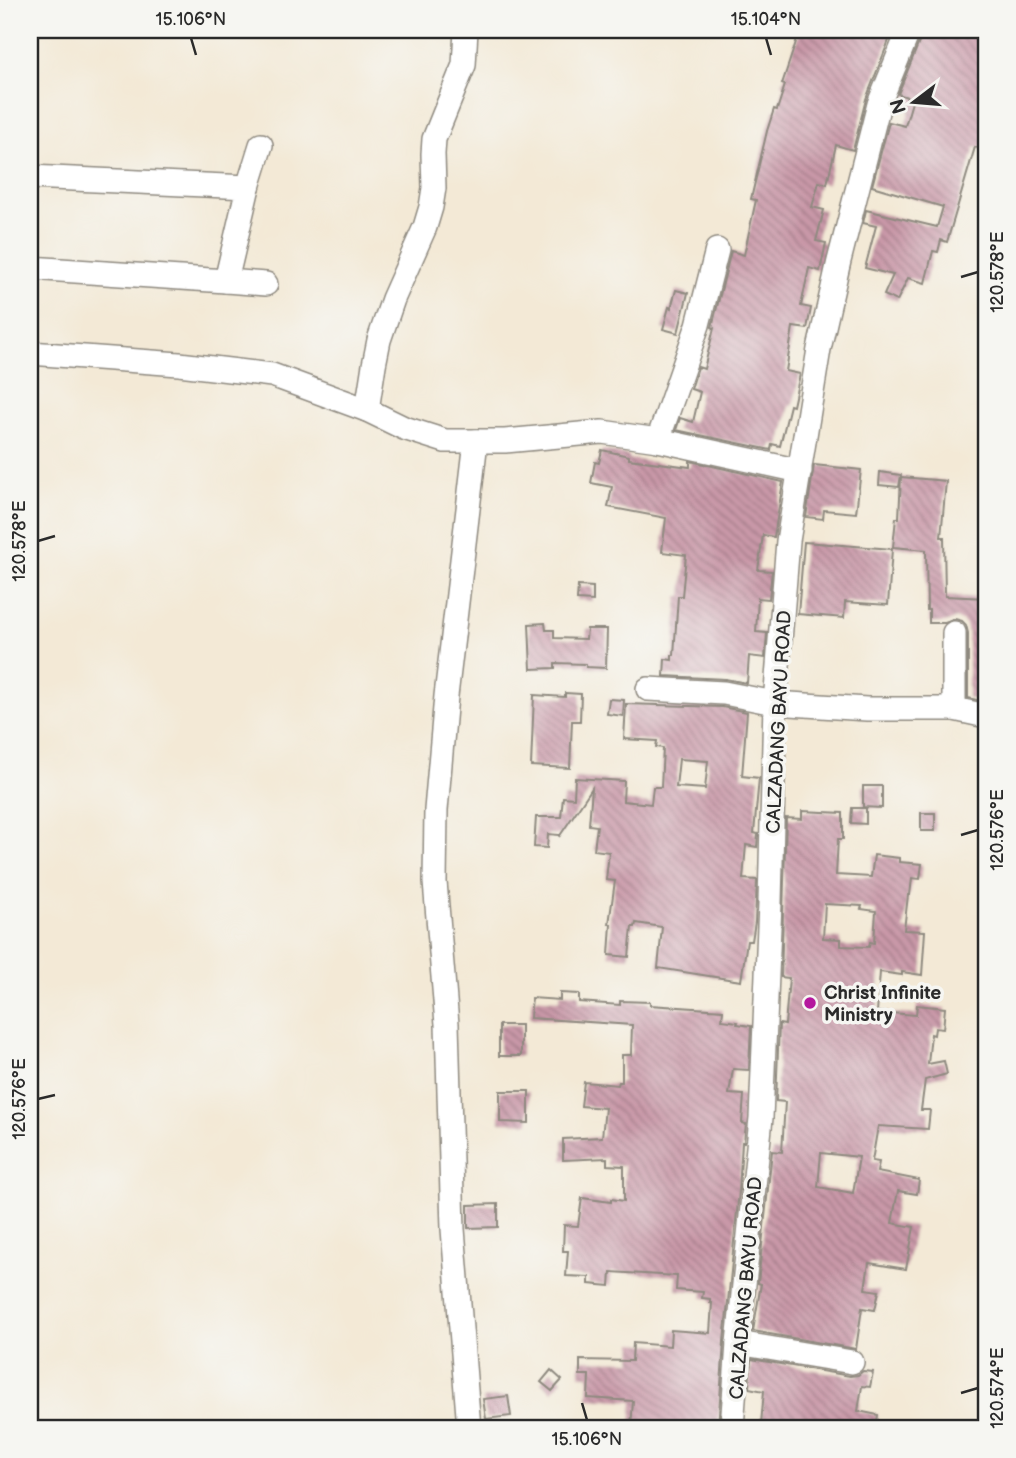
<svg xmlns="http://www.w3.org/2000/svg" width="1016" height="1458" font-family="'Balsamiq Sans',sans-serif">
	<defs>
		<pattern id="building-back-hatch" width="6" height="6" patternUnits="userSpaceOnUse" patternTransform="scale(1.75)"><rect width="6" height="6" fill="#c998a8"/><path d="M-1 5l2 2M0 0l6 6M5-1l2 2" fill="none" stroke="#a37c89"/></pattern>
	</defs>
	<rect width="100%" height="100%" fill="#f6f6f2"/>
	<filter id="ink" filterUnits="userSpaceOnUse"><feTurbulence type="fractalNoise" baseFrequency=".0143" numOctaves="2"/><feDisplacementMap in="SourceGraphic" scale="14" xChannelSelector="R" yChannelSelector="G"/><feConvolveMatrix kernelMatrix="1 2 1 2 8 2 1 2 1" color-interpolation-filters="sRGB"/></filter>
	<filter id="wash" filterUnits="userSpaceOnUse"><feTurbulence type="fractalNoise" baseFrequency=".00686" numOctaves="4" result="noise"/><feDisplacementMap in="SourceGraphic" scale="28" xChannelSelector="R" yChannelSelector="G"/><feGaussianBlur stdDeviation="1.57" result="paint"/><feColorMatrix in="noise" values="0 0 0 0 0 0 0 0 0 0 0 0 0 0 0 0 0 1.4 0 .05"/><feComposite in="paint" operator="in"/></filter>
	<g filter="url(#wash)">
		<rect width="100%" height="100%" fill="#f3e9d6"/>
		<g id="blocks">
			<g fill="url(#building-back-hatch)" fill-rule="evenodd">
				<polygon points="800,30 893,30 866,99 853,150 836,145 827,184 819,182 812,207 824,210 816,241 826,243 820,271 809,268 801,306 811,308 807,329 793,327 786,371 800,374 793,406 790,405 780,446 772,444 771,450 676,430 680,418 693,422 700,392 691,389 698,367 704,369 714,328 712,327 731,251 744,255 756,200 751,199 767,131 774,109 777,110 785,85 782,84"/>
				<polygon points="923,30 986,30 986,150 975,147 947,242 941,240 938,252 933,251 925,283 908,278 897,301 884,295 893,275 865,268 876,226 863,223 866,210 937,227 943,207 872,186 889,122 905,126 912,102 909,101 910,98 898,94 922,35"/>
				<polygon points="676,290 688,293 678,333 663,329 669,307 671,308"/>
				<polygon points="602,450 629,456 629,459 690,467 690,461 783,482 774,537 763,535 758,570 772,571 769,599 758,598 756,632 767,633 765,658 749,656 747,683 725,679 664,676 665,659 672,660 672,655 674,655 678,596 682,596 686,555 662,552 666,518 608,507 612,487 591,483 595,462 599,463"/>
				<polygon points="814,465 861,470 856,513 824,510 823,519 806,517"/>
				<polygon points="880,472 901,475 899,487 879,485"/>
				<polygon points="901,477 946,481 941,537 944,537 945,596 986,598 986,664 981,663 980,691 986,691 986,702 968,698 968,633 966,625 962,621 955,619 945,623 929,623 929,610 927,610 926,550 893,547 896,518 899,518"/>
				<polygon points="804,542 892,549 888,605 845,602 844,618 798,614"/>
				<polygon points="578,586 593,587 593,601 577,600"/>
				<polygon points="545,623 546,630 554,630 554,638 586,639 587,629 607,629 606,668 586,667 586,664 555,663 555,668 531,669 529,624"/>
				<polygon points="565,693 581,694 580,721 572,721 570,768 531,766 534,695 565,697"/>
				<polygon points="609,699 624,700 623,716 607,714"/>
				<path d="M626,704L722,707L747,712L742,776L759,778L754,833L758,834L757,847L746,845L743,879L757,880L755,922L752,941H747L741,981L658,968L662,927L636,923L635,927H632L629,957L609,955L611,924H609L615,881L606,880L609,852L594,850L597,826L589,825L592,788L559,837L560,835L548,834L547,848L534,847L536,817H561L563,797L574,798L575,778L624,781L623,801L651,804L653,787H661L663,748L656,747L657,741L624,739ZM679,759L708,761L705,789L676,787Z"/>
				<polygon points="863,786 882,786 882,808 863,807"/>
				<polygon points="852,808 866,808 866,824 851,823"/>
				<path d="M802,811L843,813V839H838L836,875L871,877L874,855L899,858V862L922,864L920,879L912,878L910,895H908L904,930L925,931L922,975L902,972V975L880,972L877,1012L916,1015L917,1005L945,1008L943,1029L935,1028L934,1035L931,1034L928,1064L944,1061L947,1074L925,1080L921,1110H930L928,1129L878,1126L872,1161L879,1162L877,1172L919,1180L917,1194L898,1191L892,1223L914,1227L906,1269L869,1263L865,1289L879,1291L875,1310L862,1308L856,1349L753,1331L761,1284L758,1283L772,1151L782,1152L785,1102L776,1101L779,1024L785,1025L789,978L781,977L786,818L802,819ZM825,904L862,906L861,909L876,911L874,943L870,942L869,947L841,946V939L823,938ZM821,1153L859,1157L853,1193L818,1187Z"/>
				<rect x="921" y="813" width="14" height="18"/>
				<polygon points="560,993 579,994 579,1002 620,1005 620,1001 650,1002 650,1005 723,1010 722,1020 738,1022 737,1024 751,1026 749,1070 733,1069 729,1094 744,1095 742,1123 746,1124 744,1142 742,1142 739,1191 724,1342 718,1428 631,1428 633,1401 588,1398 589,1375 580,1375 580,1360 632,1361 633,1343 670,1346 671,1330 710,1333 712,1303 710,1303 710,1299 702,1298 703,1292 676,1290 677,1276 611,1272 610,1286 589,1284 589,1277 566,1276 568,1251 563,1251 564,1225 578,1226 582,1198 611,1202 611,1199 624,1201 624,1166 607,1165 607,1158 563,1160 563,1139 602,1137 605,1108 581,1106 584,1082 618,1085 619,1082 622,1082 622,1055 631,1055 632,1025 530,1018 532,998 560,1000"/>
				<rect x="499" y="1025" width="22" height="31"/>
				<polygon points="500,1091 529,1091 529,1123 500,1122"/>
				<polygon points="498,1204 498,1227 468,1228 468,1205"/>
				<polygon points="751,1359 850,1376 858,1375 863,1371 873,1372 870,1387 862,1386 858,1411 878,1415 876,1428 790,1428 790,1427 761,1424 764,1391 749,1388"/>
				<polygon points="551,1370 562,1380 552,1391 541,1382"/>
				<polygon points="508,1396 511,1416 486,1419 483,1399"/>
			</g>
		</g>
	</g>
	<g filter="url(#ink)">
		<use href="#blocks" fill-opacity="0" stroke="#8f8a80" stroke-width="2"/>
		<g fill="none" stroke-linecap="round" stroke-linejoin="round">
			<defs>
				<g id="minor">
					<polyline points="30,177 248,187 226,281 30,268"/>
					<polyline points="248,187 261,145"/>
					<polyline points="226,281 266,284"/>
					<polyline points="30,353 179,364 272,375 367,410 404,428 445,441 505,441 602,432 658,440 800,471"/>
					<polyline points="367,410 374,365 379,340 393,299 425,227 431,207 434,188 433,154 434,139 464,65 466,30"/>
					<polyline points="658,440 698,325 717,250"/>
					<polyline points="954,633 954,709"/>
					<polyline points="648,689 724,693 775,703 867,709 954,709 986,716"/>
					<polyline points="738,1343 852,1362"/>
					<polyline points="469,1428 453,1229 447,1024 435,882 436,810 446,696 476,441"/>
					<polyline points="732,1428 738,1343 761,1118 770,903 775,703 788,541 819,349 839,261 879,104 909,30"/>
				</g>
			</defs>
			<use href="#minor" stroke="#8f8a80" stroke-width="26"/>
			<use href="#minor" stroke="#fff" stroke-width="23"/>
		</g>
	</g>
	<path fill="none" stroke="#2b2b2b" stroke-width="2.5" d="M191,38L196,55M766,38L771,55M961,277L978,272M38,541L55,536M961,835L978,830M38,1099L55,1095M961,1393L978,1388M582,1403L587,1420"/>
	<circle fill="#b5179e" stroke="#f6f6f2" stroke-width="2.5" cx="810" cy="1003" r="7"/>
	<g text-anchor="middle" stroke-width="7" stroke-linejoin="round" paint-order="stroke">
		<g font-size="19" fill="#2b2b2b" stroke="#f6f6f2">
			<text transform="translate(778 722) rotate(-87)" y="7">CALZADANG BAYU ROAD</text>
			<text transform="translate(745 1288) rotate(-85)" y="7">CALZADANG BAYU ROAD</text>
		</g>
		<g font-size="19" font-weight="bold" fill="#2b2b2b" stroke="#f6f6f2" text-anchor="start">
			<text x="824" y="999">Christ Infinite<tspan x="824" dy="22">Ministry</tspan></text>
		</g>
	</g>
	<rect width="1016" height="1458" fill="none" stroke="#f6f6f2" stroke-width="77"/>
	<g transform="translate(914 102) rotate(254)" stroke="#f6f6f2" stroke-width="5" paint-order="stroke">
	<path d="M0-5L12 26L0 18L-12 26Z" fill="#2b2b2b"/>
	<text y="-10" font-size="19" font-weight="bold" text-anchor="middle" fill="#2b2b2b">N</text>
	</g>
	<rect x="38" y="38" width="940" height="1382" fill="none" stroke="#2b2b2b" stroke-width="2.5"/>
	<g font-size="18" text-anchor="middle" fill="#2b2b2b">
		<text x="191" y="25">15.106°N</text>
		<text x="766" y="25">15.104°N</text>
		<text transform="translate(997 272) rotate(-90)" y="6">120.578°E</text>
		<text transform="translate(19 541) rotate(-90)" y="6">120.578°E</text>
		<text transform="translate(997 830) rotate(-90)" y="6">120.576°E</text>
		<text transform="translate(19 1099) rotate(-90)" y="6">120.576°E</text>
		<text transform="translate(997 1388) rotate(-90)" y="6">120.574°E</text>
		<text x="587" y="1445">15.106°N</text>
	</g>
</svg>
